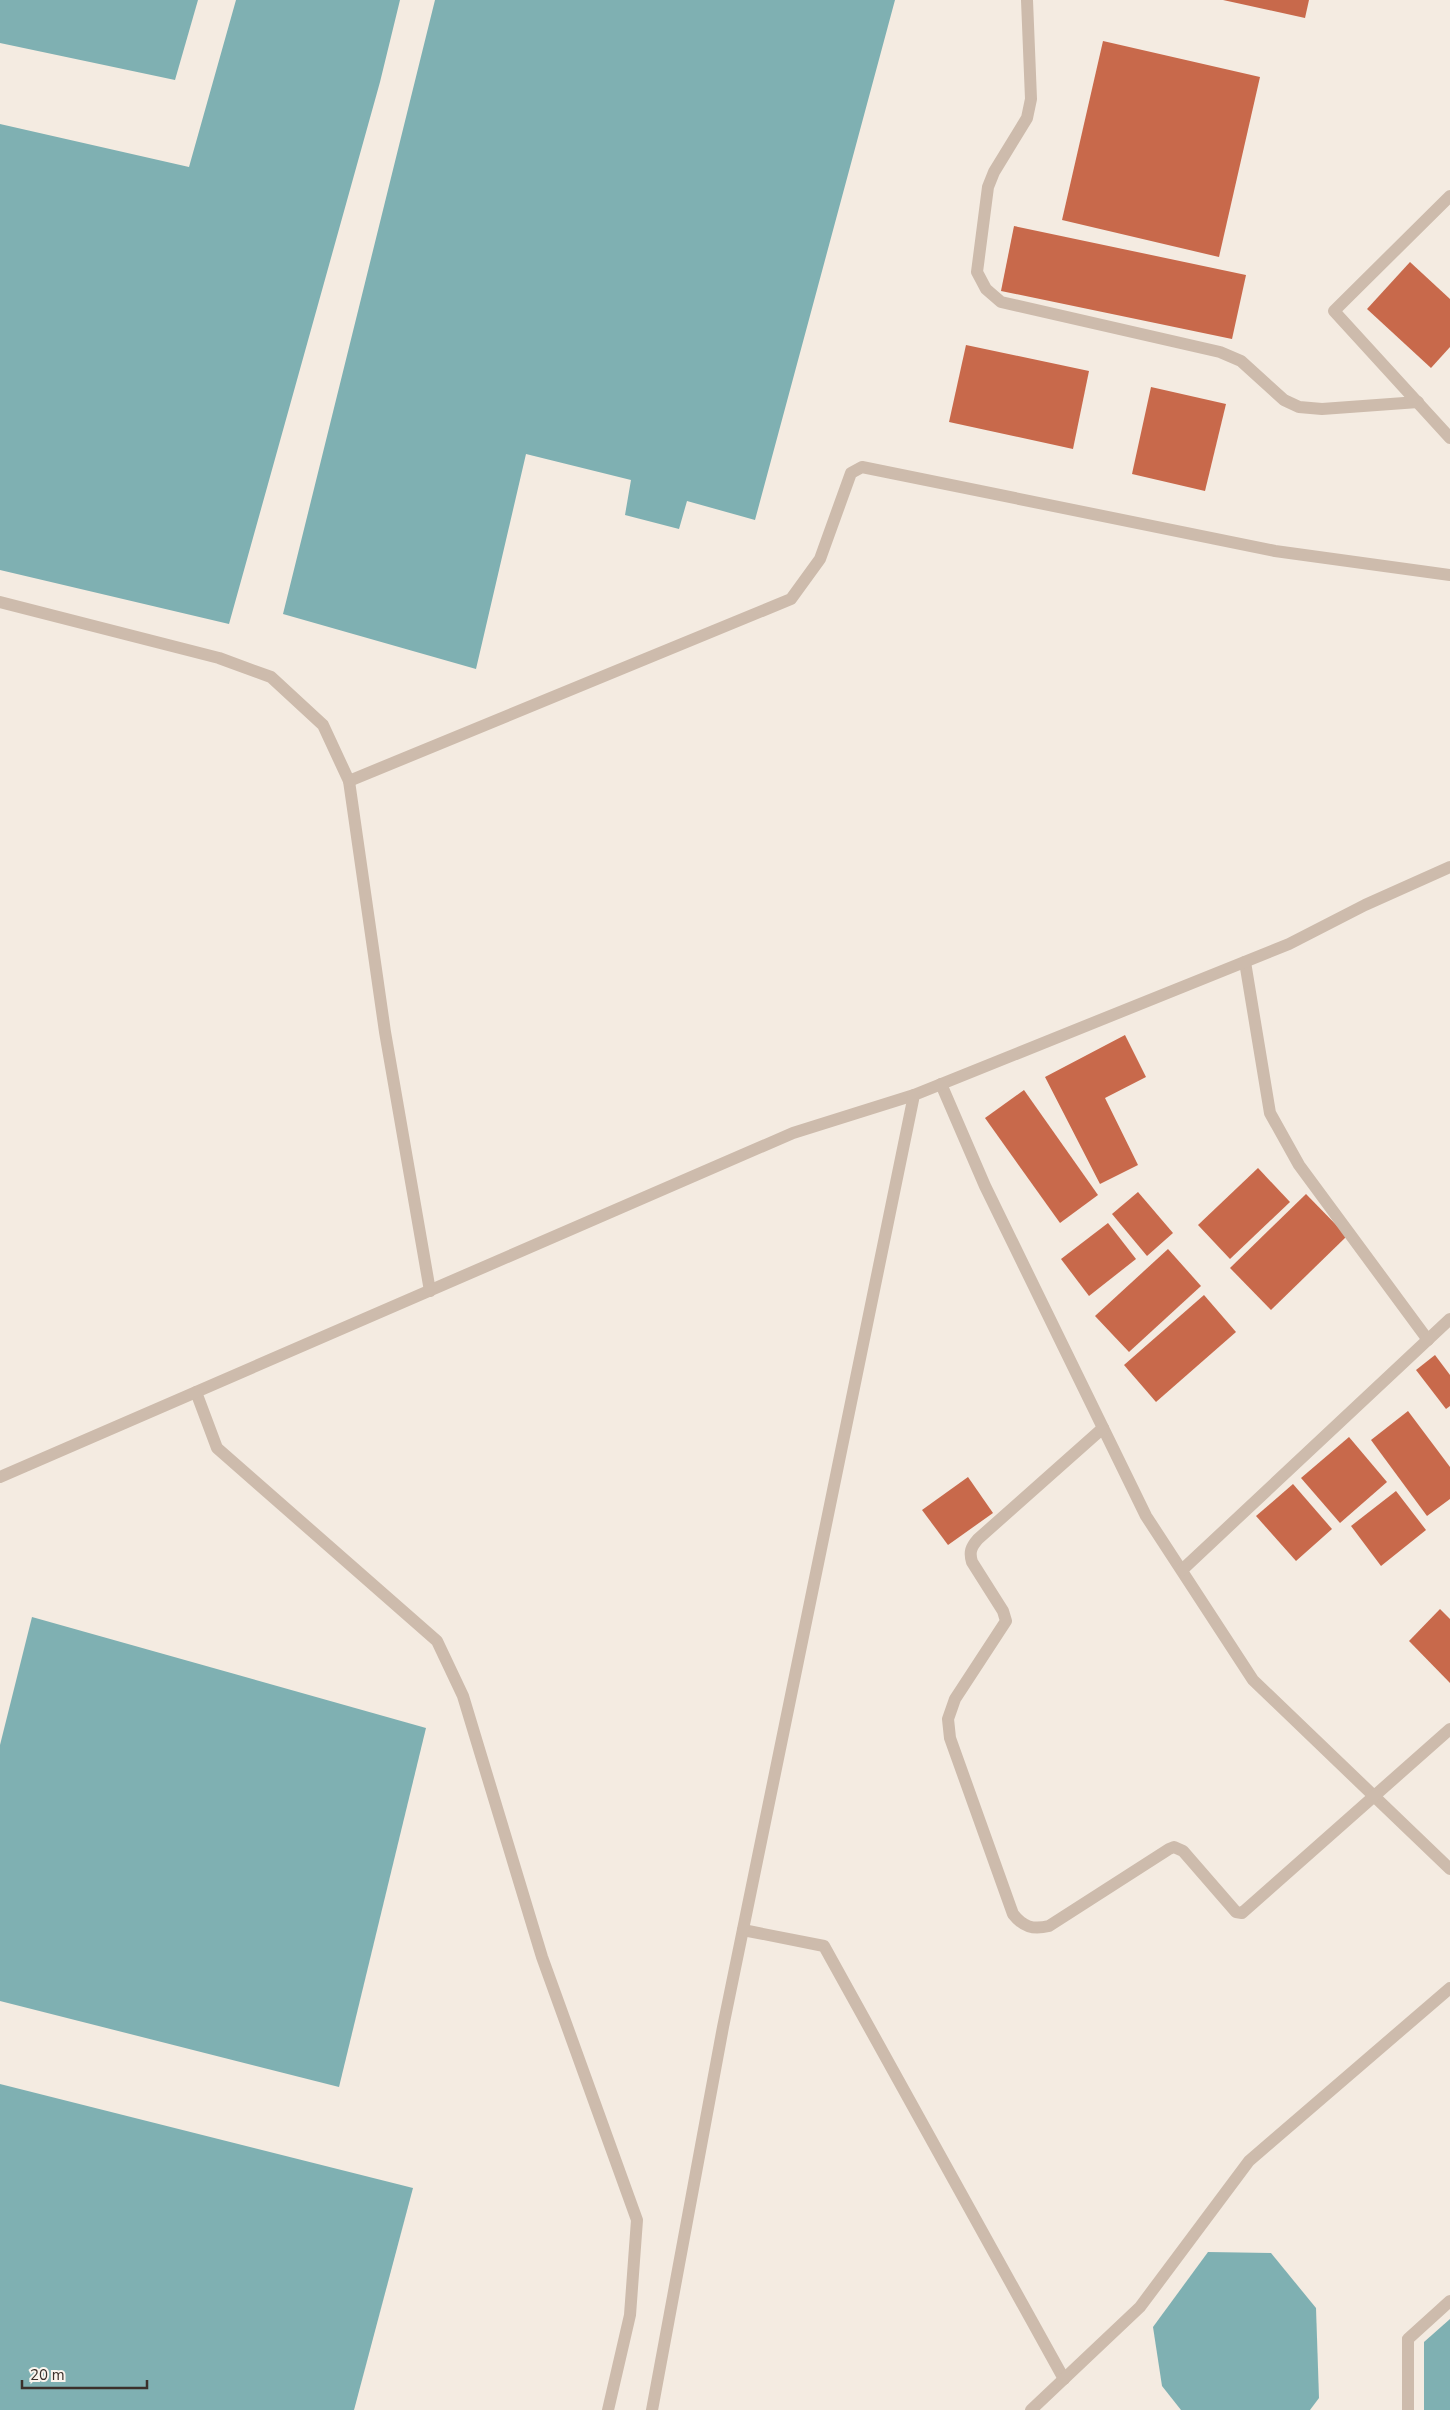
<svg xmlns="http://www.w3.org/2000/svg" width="1450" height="2410" font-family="'Nunito Sans',sans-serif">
	<rect width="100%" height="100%" fill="#f4ebe1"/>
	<g fill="#7fb0b2">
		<polygon points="0,0 198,0 175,80 0,43"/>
		<polygon points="236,0 400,0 380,82 229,624 0,570 0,124 189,167"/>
		<polygon points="435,0 895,0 755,520 687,501 679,529 625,515 631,480 526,454 476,669 283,614"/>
		<polygon points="32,1617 426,1728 339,2087 0,2001 0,1745"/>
		<polygon points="0,2084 413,2188 354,2410 0,2410"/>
		<polygon points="1208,2252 1271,2253 1316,2308 1319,2398 1310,2410 1181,2410 1162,2386 1153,2327"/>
		<polygon points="1450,2319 1450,2410 1424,2410 1424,2342"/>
	</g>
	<g fill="#c8694b">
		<polygon points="1223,0 1309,0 1305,18"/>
		<polygon points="1103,41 1260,77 1219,257 1062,220"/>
		<polygon points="1014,226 1246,275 1232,339 1001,291"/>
		<polygon points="1410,262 1450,299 1450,347 1431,368 1367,309"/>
		<polygon points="966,345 1089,371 1073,449 949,422"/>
		<polygon points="1151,387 1226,404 1205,491 1132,474"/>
		<polygon points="1125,1035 1146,1077 1105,1098 1138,1165 1100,1184 1045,1077"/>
		<polygon points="1024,1090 1098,1195 1060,1223 985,1118"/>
		<polygon points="1258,1168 1290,1202 1230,1259 1198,1225"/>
		<polygon points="1138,1192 1173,1233 1147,1256 1112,1214"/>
		<polygon points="1306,1194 1347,1236 1271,1310 1230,1268"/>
		<polygon points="1108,1223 1136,1259 1089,1296 1061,1259"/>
		<polygon points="1168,1249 1201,1286 1129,1352 1095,1316"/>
		<polygon points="1204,1295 1236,1332 1156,1402 1124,1365"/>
		<polygon points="1435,1355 1450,1375 1450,1406 1446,1409 1416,1370"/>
		<polygon points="1408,1411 1450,1467 1450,1499 1427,1516 1371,1440"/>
		<polygon points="1349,1437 1387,1482 1340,1523 1301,1478"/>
		<polygon points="968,1477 993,1513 948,1545 922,1510"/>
		<polygon points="1293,1484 1332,1529 1296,1561 1256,1516"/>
		<polygon points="1396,1491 1426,1530 1381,1566 1351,1526"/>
		<polygon points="1440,1609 1450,1619 1450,1683 1409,1641"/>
	</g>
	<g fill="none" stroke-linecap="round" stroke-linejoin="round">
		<g stroke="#cdbbac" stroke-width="12">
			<polyline points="1027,0 1031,99 1027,118 994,172 988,187 977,272 986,289 1001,302 1220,352 1241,361 1284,400 1299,407 1322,409 1418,402"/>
			<polyline points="0,602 219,658 271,677 323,725 349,781 385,1032 430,1291"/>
			<polyline points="349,781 791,599 820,559 851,473 862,467 1275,551 1450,575"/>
			<polyline points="196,1392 217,1448 437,1641 463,1696 542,1957 637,2220 630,2315 608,2410"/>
			<polyline points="0,1477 793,1133 914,1095"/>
		</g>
		<g stroke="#cdbbac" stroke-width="12">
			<polyline points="1450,196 1334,311 1450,438"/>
			<polyline points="1245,962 1270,1113 1299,1165 1428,1340"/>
			<polyline points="941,1084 985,1186 1146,1516 1253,1680 1450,1869"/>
			<path d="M1103,1428L978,1539C971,1547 969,1552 972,1562L1003,1611L1006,1621L955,1699L948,1719L950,1738L1013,1914C1023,1927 1033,1930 1049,1926L1169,1849L1174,1847L1183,1851L1236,1912L1242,1913L1450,1729"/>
			<polyline points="1182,1570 1450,1319"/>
			<polyline points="743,1930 824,1946 1064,2379"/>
			<polyline points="652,2410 723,2027 914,1095 1289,944 1365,905 1450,867"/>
			<polyline points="1031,2410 1140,2307 1249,2161 1450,1988"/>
			<polyline points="1408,2410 1408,2339 1450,2301"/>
		</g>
	</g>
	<path d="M22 2380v8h125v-8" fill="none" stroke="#3b302b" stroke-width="2.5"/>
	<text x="30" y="2380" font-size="15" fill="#3b302b" stroke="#fbf5ee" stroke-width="4" paint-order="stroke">20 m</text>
</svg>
